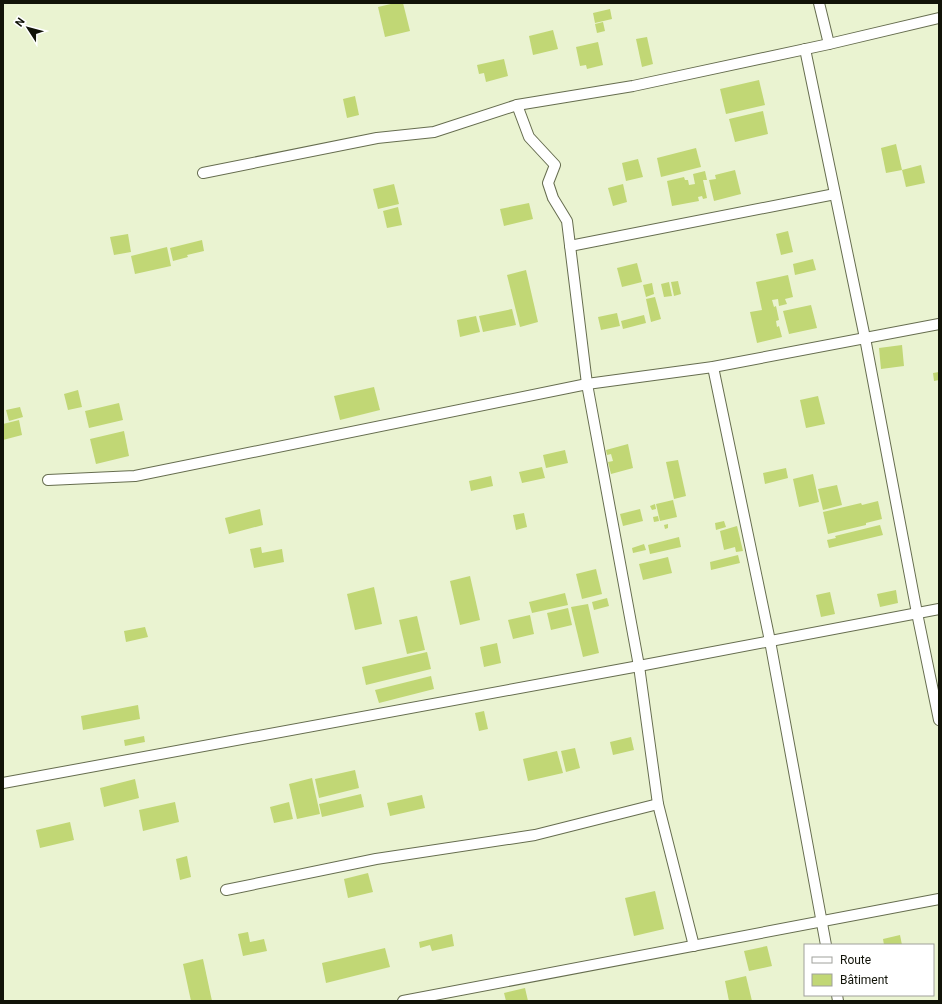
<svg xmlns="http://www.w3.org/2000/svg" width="942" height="1004" font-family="Roboto,sans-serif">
	<rect width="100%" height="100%" fill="#eaf3d1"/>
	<g fill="#c1d775">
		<polygon points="395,3 403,3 410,31 385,37 378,7"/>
		<polygon points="610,9 612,19 595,23 593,13"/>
		<polygon points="603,22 605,31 597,33 595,24"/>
		<polygon points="553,30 558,49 533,55 529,36"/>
		<polygon points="647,37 653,64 642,67 636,39"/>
		<polygon points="598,42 603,65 587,69 586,65 580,66 576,47"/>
		<polygon points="504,59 508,76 486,82 484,73 479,74 477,65"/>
		<polygon points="759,80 765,105 726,114 720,89"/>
		<polygon points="355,96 359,115 347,118 343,99"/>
		<polygon points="763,111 768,134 735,142 729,119"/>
		<polygon points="896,144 902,170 886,173 881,148"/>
		<polygon points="696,148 701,167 661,177 657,158"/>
		<polygon points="638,159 643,177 626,181 622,163"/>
		<polygon points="921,165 925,183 906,187 902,170"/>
		<polygon points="735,170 741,194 714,201 709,180 716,179 715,175"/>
		<polygon points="705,171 707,180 703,180 707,198 703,199 702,196 698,197 699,201 672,206 667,181 684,177 685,180 688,180 689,185 695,184 693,174"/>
		<polygon points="394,184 399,204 378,209 373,189"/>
		<polygon points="623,184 627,202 613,206 608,188"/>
		<polygon points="529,203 533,219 504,226 500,209"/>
		<polygon points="398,207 402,225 387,228 383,211"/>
		<polygon points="788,231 793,252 781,255 776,234"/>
		<polygon points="128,234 131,252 114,255 110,237"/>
		<polygon points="202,240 204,251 187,255 188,257 173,261 170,248"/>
		<polygon points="167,247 171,266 135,274 131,256"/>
		<polygon points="813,259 816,270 795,275 793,264"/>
		<polygon points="637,263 642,282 622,287 617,268"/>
		<polygon points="526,270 538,322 520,327 507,275"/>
		<polygon points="788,275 793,297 785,299 787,304 779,306 778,299 772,300 774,307 776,306 779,320 776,321 777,327 779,326 782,337 757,343 750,312 762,310 756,282"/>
		<polygon points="678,281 681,294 674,296 671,282"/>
		<polygon points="669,282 672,296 664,297 661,284"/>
		<polygon points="652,283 654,294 646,297 643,285"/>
		<polygon points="655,297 661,319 651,322 646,299"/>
		<polygon points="811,305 817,328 789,334 783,311"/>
		<polygon points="512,309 516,325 483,332 479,316"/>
		<polygon points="617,313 620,326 601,330 598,317"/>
		<polygon points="644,315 646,323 623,329 621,321"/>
		<polygon points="476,316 480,332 460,337 457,320"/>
		<polygon points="902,345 904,366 881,369 879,348"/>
		<polygon points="939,372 939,380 934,381 933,373"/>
		<polygon points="374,387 380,410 340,420 334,396"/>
		<polygon points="78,390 82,407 68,410 64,394"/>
		<polygon points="818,396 825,424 806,428 800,400"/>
		<polygon points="119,403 123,420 89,428 85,411"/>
		<polygon points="20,407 23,417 9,421 6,410"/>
		<polygon points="19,420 22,435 3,440 3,424"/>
		<polygon points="124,431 129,456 96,464 90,439"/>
		<polygon points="628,444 633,468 611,474 608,462 613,461 611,454 607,455 606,450"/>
		<polygon points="565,450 568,463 546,468 543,455"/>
		<polygon points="678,460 686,496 674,499 666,462"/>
		<polygon points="542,467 545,478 522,483 519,472"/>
		<polygon points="786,468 788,478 765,484 763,473"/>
		<polygon points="813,474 819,502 799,507 793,479"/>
		<polygon points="491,476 493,486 471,491 469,481"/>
		<polygon points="837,485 842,505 823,510 818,489"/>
		<polygon points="673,500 677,517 660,521 656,504"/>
		<polygon points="878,501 882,519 866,523 866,525 828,534 823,512 861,503 862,505"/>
		<polygon points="655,504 656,509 652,510 650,506"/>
		<polygon points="260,509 263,525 229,534 225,518"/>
		<polygon points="640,509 643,521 623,526 620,514"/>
		<polygon points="524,513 527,527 516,530 513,515"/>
		<polygon points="658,516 659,521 654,522 653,517"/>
		<polygon points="724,521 726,527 716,530 715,523"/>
		<polygon points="668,524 668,528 665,529 664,525"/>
		<polygon points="880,525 883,535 829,548 827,540 836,538 835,536"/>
		<polygon points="737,526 743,551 736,552 735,547 724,550 720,531"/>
		<polygon points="679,537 681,547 650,554 648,545"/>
		<polygon points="644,544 646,550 633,553 632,548"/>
		<polygon points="261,547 262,553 282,549 284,562 254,568 250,549"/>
		<polygon points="738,555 740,563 711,570 710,562"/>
		<polygon points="668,557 672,573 643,580 639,564"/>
		<polygon points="596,569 602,594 582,599 576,574"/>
		<polygon points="470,576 480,620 460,625 450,581"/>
		<polygon points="374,587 382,624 355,630 347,594"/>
		<polygon points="896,590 898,603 880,607 877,594"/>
		<polygon points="830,592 835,614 821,617 816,595"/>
		<polygon points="565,593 568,605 532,613 529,602"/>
		<polygon points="607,598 609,606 594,610 592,602"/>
		<polygon points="588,604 599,653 583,657 571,607"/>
		<polygon points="568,608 572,625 551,630 547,613"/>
		<polygon points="530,615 534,634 513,639 508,620"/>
		<polygon points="417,616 425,650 407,654 399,620"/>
		<polygon points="145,627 148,637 126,642 124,631"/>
		<polygon points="497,643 501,663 484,667 480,647"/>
		<polygon points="427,652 431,669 366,685 362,667"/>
		<polygon points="431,676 434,689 379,703 375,690"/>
		<polygon points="138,705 140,719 83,730 81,716"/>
		<polygon points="484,711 488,729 479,731 475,713"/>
		<polygon points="144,736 145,742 125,746 124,740"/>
		<polygon points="631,737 634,750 613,755 610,742"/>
		<polygon points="575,748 580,768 566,772 561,751"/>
		<polygon points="557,751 563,773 528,781 523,759"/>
		<polygon points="355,770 359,788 319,798 315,779"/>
		<polygon points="312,778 320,814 297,819 289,784"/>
		<polygon points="135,779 139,798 104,807 100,788"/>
		<polygon points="361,794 364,807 322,817 319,804"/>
		<polygon points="422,795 425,808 390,816 387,803"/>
		<polygon points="175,802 179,822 143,831 139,810"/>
		<polygon points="289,802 293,819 274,823 270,807"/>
		<polygon points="70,822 74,840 40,848 36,830"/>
		<polygon points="187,856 191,877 180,880 176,859"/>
		<polygon points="368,873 373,892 348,898 344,879"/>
		<polygon points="655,891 664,929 634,936 625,898"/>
		<polygon points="248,932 250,942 264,939 267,951 243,956 238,934"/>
		<polygon points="452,934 454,946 432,951 430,945 420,948 419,942"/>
		<polygon points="900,935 902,945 884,945 883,939"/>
		<polygon points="767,946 772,966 749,971 744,951"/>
		<polygon points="385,948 390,967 326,983 322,963"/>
		<polygon points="203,959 212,1001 191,1001 183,964"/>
		<polygon points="746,976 752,1001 729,1001 725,981"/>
		<polygon points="525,988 528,1001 506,1001 504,993"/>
	</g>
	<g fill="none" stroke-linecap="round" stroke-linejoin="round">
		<defs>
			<g id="street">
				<polyline points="819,3 829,44"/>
				<polyline points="805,49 865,338 917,613 939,720"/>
				<polyline points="517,105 529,137 555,165 548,183 553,198 567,221 587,384 639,666 658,804 694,946"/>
				<polyline points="203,173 377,138 434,132 517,105 633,86 829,44 939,18"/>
				<polyline points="570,246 835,194"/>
				<polyline points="713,367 770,641 826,945"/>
				<polyline points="48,480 135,476 587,384 713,367 939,324"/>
				<polyline points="3,783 639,666 939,609"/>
				<polyline points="226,890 376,859 535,835 658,804"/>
				<polyline points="837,995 838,1001"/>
				<polyline points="403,1001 939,899"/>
			</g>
		</defs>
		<use href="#street" stroke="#666d4f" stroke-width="12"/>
		<use href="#street" stroke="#fff" stroke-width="10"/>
	</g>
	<rect width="942" height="1004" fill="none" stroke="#111308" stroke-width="8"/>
	<rect x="804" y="944" width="130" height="52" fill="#ffffff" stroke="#a0a19c"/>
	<rect x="812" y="957" width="20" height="6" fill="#ffffff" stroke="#a0a19c"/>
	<text x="840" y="964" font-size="12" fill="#111308">Route</text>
	<rect x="812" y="974" width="20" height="12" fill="#c1d775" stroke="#a0a19c"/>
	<text x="840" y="984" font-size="12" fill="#111308">Bâtiment</text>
	<g transform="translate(28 28) rotate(306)" stroke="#ffffff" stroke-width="3" paint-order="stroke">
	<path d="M0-3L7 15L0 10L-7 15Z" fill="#111308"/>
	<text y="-6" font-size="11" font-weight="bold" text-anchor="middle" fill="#111308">N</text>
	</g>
</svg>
